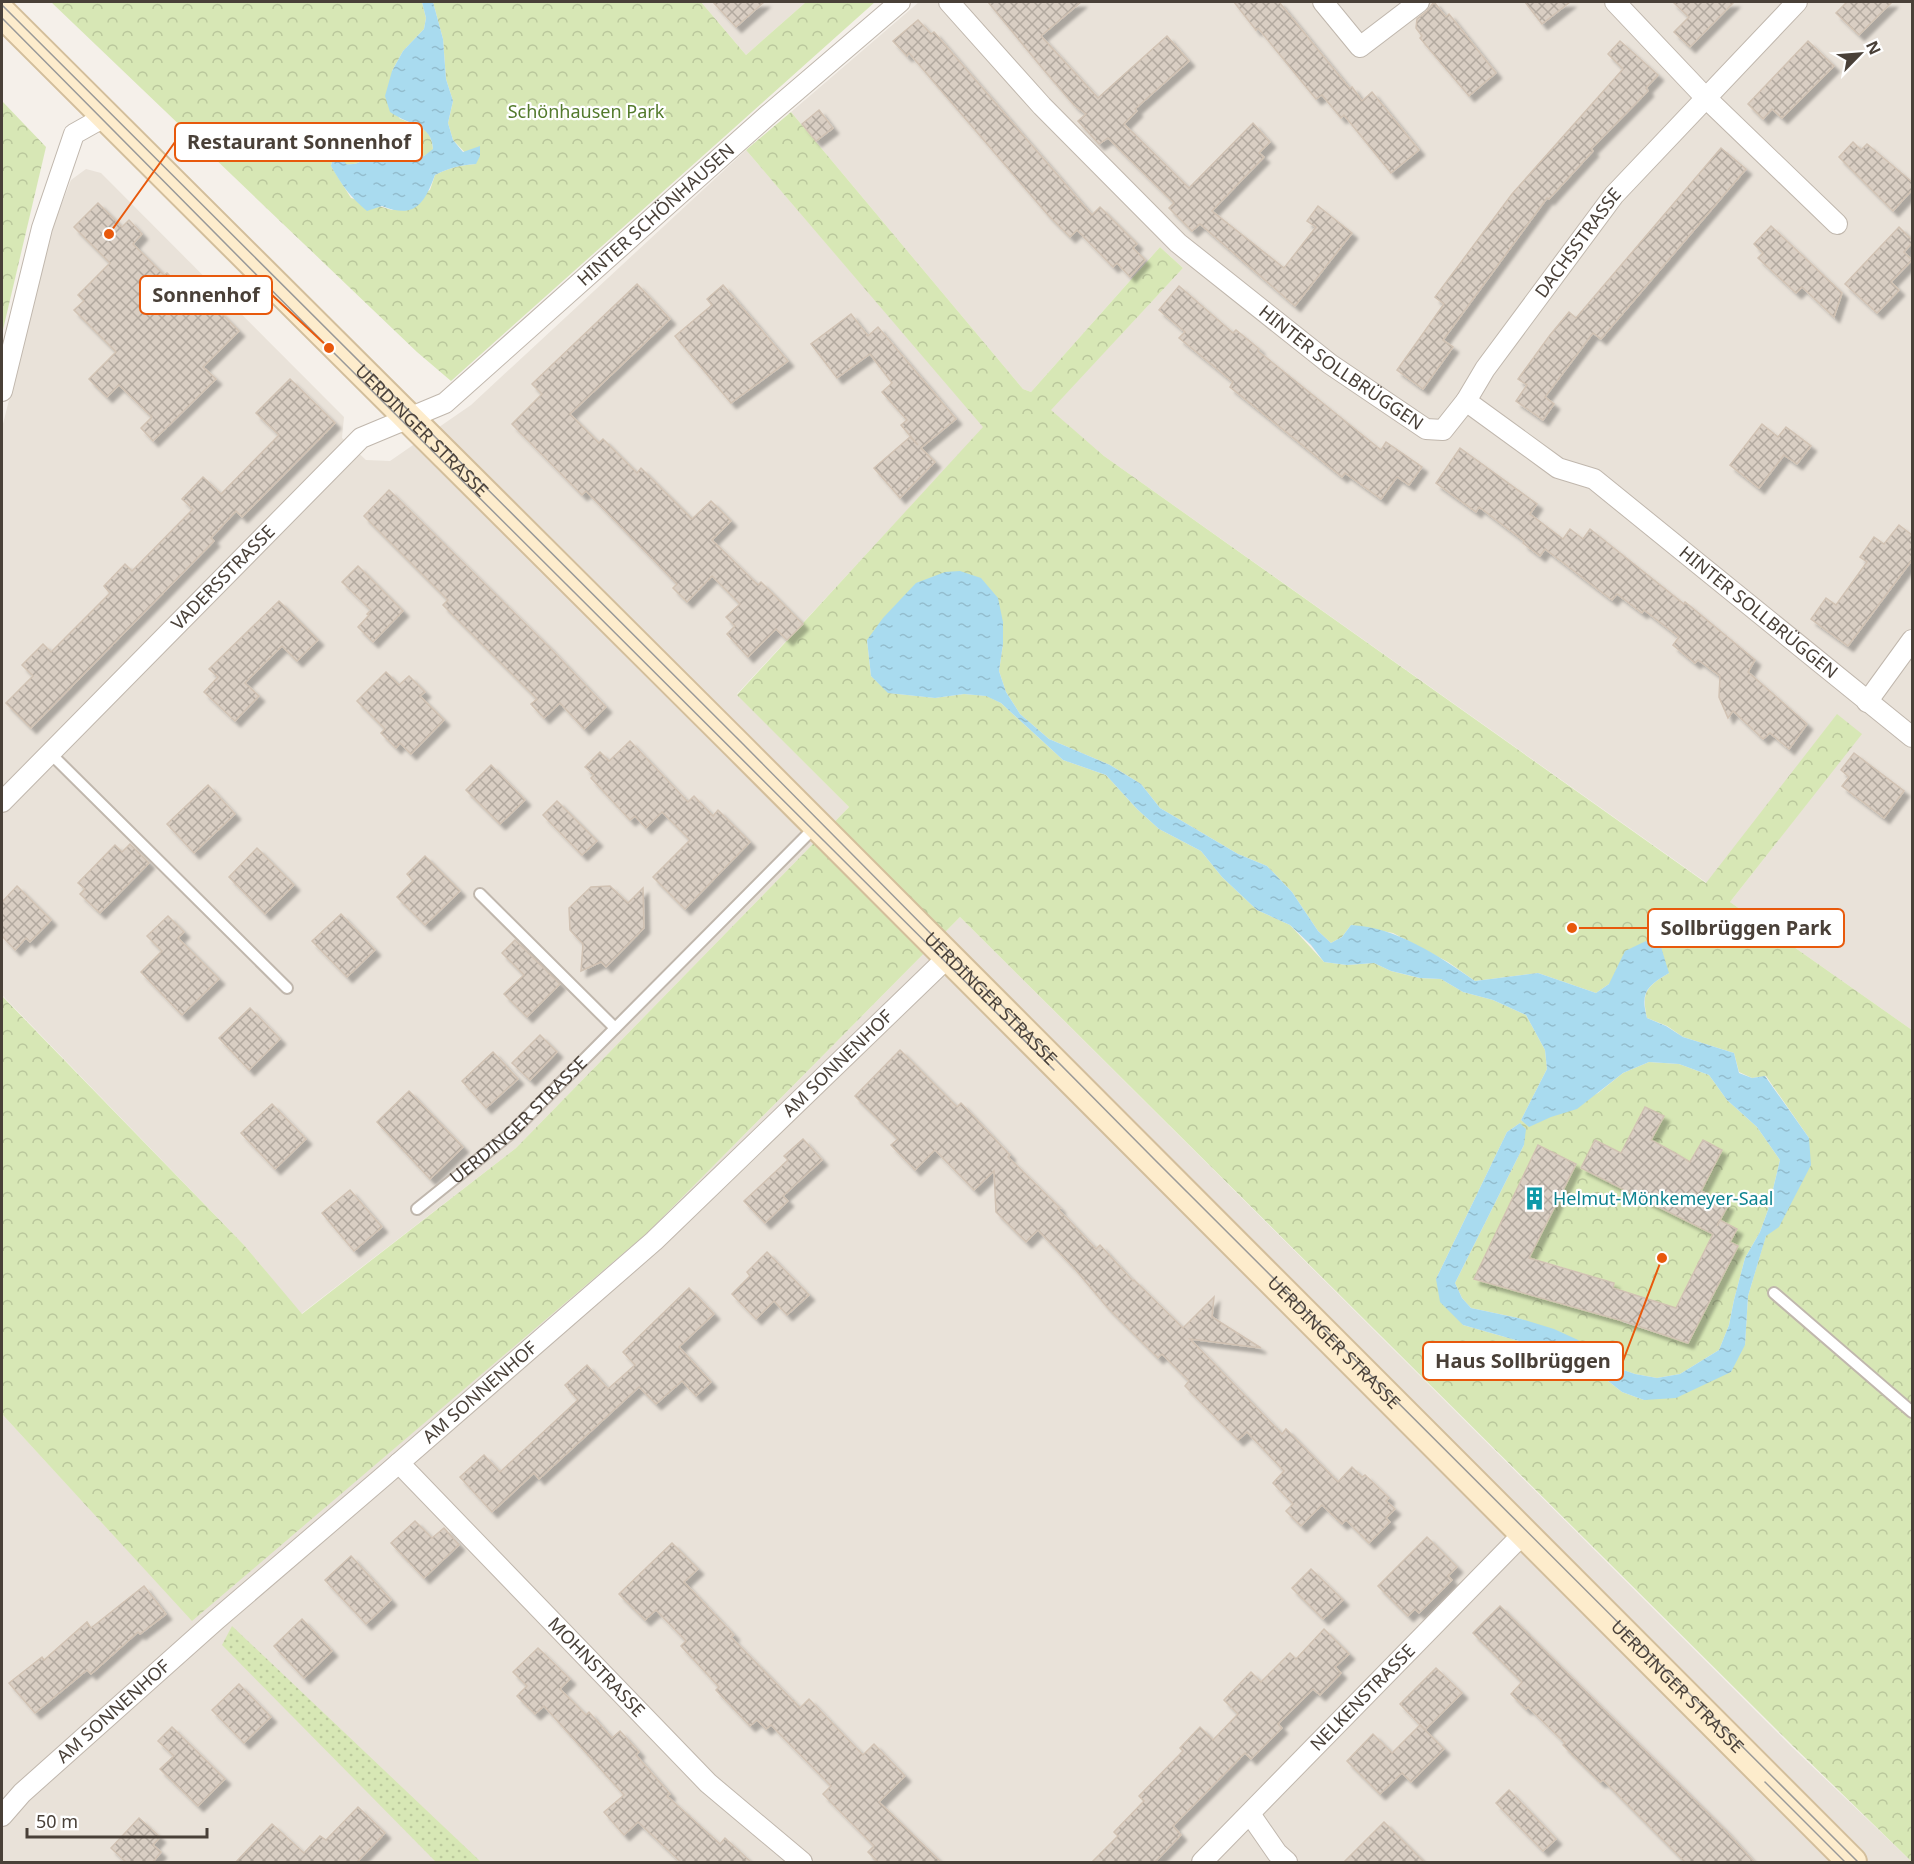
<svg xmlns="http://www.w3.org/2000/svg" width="1914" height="1864" font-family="'Noto Sans',sans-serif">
	<defs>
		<pattern id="grass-dots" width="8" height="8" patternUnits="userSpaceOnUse" patternTransform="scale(1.5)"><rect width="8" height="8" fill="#d7e7b5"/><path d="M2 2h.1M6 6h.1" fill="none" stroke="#bac79c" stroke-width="1.8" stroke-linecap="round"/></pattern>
		<pattern id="forest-crowns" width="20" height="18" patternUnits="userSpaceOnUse" patternTransform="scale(1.5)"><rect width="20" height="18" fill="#d7e7b5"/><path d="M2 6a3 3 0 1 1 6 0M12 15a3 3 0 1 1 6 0" fill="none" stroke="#bac79c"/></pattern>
		<pattern id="water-ripples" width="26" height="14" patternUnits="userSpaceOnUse" patternTransform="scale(1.5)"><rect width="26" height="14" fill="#a9dbef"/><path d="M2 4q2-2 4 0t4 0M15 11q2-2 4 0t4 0" fill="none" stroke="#93bdce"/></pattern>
		<pattern id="building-cross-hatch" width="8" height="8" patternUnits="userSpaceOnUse" patternTransform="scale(1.5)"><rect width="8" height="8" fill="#d9cec3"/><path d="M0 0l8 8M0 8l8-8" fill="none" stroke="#b2a99f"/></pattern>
		<filter id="shadow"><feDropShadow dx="5.5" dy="5.5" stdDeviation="1.5" flood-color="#0004"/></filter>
	</defs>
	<rect width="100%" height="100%" fill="#f5f0ea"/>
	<g fill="#e9e2d9">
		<polygon points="701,2 806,2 746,55"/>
		<polygon points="919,2 1912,2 1912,1030 1730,902 1861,734 1837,715 1707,883 1104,456 1050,410 1183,268 1160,247 1031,392 1023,389 791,112"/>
		<polygon points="746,150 984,427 737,694 849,807 516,1148 301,1314 244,1245 2,995 2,428 51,231 71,180 86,169 101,173 344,417 342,438 366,460 390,461 471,405"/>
		<polygon points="960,917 1792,1747 1912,1862 2,1862 2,1414 192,1620 646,1234"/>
	</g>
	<polygon fill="url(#grass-dots)" points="232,1626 481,1862 436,1862 222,1645"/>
	<g fill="url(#forest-crowns)" fill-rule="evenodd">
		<path d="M51,2H422L426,18L424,29L403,51L392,71L399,118C417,127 432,126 433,150L424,156L409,158L399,150C391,151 382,152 374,155C364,159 357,166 346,164L341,157L333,158L331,166L351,198L392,210L430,190L435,175C449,168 460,165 476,164L453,140L448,123L453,101L446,79L443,39L433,2H701L746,55L806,2H875L451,381L417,352Z"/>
		<polygon points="2,101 46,147 2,334"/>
		<path d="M791,112L1023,389L1031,392L1160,247L1183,268L1051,410L1104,456L1706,883L1837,714L1862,734L1730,902L1912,1030V1862L1793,1746L960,917L646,1234L192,1621L2,1414V996L244,1245L302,1314L516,1148L849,807L737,695L983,427L746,150ZM1003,622V644L999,671L1006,692L1020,714L1049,739L1110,765L1141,784L1160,808L1238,854L1267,866L1292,892L1318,931L1331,943L1342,937L1351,925L1393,933L1448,962L1475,981L1538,973L1596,993L1609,984L1669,973C1647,986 1641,992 1647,1018L1667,1026L1683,1037L1734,1053L1739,1072L1752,1078L1766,1076L1809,1138L1779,1226L1766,1235L1748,1296L1745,1345L1644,1400L1622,1392L1594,1370L1557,1352L1463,1325L1436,1279L1507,1132L1520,1123L1524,1145L1455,1283L1462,1298L1471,1308L1518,1318L1589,1345L1615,1367L1635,1374L1657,1378L1680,1374L1719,1350L1729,1325L1734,1300L1745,1258L1760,1232L1768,1210L1780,1160L1757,1127L1727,1100L1709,1075L1679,1064L1649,1062L1623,1073L1598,1093L1529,1126L1521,1120L1547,1069L1545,1050L1526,1015L1493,1000L1463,992L1441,979L1419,978L1391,971L1374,963L1347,965L1324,962L1290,925L1257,910L1222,877L1201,851L1159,829L1137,809L1106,775L1063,760L1001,703L987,696L964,694L935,698L889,693L871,676L867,640ZM1645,1107L1663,1116L1651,1140L1690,1162L1703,1140L1722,1150L1701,1191L1727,1205L1720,1220L1736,1229L1730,1242L1738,1246L1688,1343L1622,1322L1631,1294L1676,1308L1713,1234L1621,1153ZM1538,1145L1576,1164L1535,1247L1508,1240L1542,1271L1545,1262L1614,1283L1605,1315L1474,1279Z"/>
	</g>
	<g fill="url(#water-ripples)">
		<path d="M422,2H433L443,39L446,79L453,101L448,123L453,140L463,152L480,146V156L476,164C460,165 449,168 435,175C424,205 414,219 382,206L367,211C351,198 341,184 331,166L333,158L342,157L346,164C357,166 364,159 374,155C382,152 391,151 399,150L410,158L424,156L433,149C432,124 410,126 390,112L385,96L392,71L403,51L424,29L426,18Z"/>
		<path d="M960,571L981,578L998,598L1003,622V644L999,671L1006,692L1020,714L1049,739L1110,765L1141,784L1160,808L1238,854L1267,866L1292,892L1318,931L1331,943L1342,937L1351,925C1396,927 1439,956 1475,981L1538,973L1596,993L1609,984L1625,951L1646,941L1661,947L1669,973C1647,986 1640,992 1647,1018L1666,1026L1683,1037L1734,1053L1739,1073L1752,1078L1765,1076L1809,1138L1811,1165L1779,1227L1766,1236L1748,1296L1745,1345L1731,1372L1676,1398L1644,1400L1622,1392L1594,1370L1557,1352L1463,1325L1440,1302L1436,1279L1507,1132L1520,1123L1526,1129L1524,1145L1455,1283L1462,1298L1471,1308L1518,1318L1554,1329L1589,1345L1615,1367L1635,1374L1657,1378L1680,1374L1719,1350L1729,1325L1734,1300L1745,1258L1760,1232L1768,1210L1780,1160L1757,1127L1727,1100L1709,1075L1679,1064L1649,1062L1623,1073L1577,1109L1551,1117L1529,1127L1521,1120L1547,1069L1545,1050L1526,1015L1493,1000L1463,992L1441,979L1420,978L1391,971L1374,963L1347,965L1324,962L1311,945L1290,925L1257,910L1222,877L1201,851L1159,829L1137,809L1106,775L1063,760L1001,703L986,696L964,694L935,698L888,693L871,676L867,640L883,618L916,583L945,572Z"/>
	</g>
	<g fill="url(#building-cross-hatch)" stroke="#d1c2b3" stroke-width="1.5" filter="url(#shadow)">
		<polygon points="713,2 764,2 736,27"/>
		<polygon points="988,2 1081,2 1041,36 1098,98 1167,36 1189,61 1135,109 1137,111 1124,124 1189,188 1253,123 1270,142 1259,153 1264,157 1212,211 1284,268 1316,227 1307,221 1318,206 1352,233 1295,306 1200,224 1192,231 1169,208 1174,203 1108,138 1099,144 1078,121 1086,114 1074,105 1043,69"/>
		<polygon points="1234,2 1279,2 1350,89 1352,87 1362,101 1372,92 1419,150 1391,173 1344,115 1341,118 1322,95 1316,99 1258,28 1256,30"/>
		<polygon points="1434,2 1446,17 1449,14 1496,73 1469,96 1420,38 1422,36 1416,28 1417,19 1427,11"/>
		<polygon points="1525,2 1570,2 1542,24"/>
		<polygon points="1673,2 1734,2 1690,47 1674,32 1689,17"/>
		<polygon points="1847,2 1892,2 1859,35 1836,13"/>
		<polygon points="918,20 931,34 934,32 1092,215 1100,207 1137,244 1133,248 1145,260 1130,277 1117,263 1113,267 1077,230 1070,237 1048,215 909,53 907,56 893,41"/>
		<polygon points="1620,41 1658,75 1646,88 1648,91 1591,149 1593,151 1549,199 1547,198 1443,340 1453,347 1423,389 1397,370 1444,304 1435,297 1512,194 1623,69 1608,54"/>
		<polygon points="1808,41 1834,66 1782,118 1772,109 1763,119 1748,104"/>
		<polygon points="819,110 833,128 816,141 802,124"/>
		<polygon points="1853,142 1861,150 1867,144 1912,182 1912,190 1893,211 1839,157"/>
		<polygon points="1721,148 1746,169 1601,339 1593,333 1545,397 1554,404 1543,420 1516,401 1527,385 1518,379 1550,335 1569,312 1576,318"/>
		<polygon points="98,203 122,227 129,220 142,234 133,244 164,275 167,273 180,286 181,284 210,308 213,305 239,331 203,367 216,379 153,441 141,428 152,417 119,385 107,397 89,379 116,352 74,310 84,301 78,295 110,263 74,227"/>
		<polygon points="1771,226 1842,293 1834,317 1802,287 1796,293 1758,258 1763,253 1754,244"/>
		<polygon points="1899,227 1912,240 1912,243 1904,252 1912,260 1891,282 1899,290 1877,313 1845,284"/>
		<polygon points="637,284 670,319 570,414 599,443 603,439 637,473 641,468 692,519 711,501 731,521 712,540 758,585 761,582 803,624 787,640 776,629 748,657 727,634 735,626 726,617 740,604 712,576 687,602 673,588 677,584 586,491 582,495 512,424 542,394 532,384"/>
		<polygon points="723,285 788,361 731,403 675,336 712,305 707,299"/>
		<polygon points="1179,286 1233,333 1236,330 1259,349 1258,351 1381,450 1386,442 1422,467 1409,485 1397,477 1381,499 1345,473 1342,477 1230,387 1233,382 1179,338 1185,332 1159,310"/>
		<polygon points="851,314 868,336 878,327 956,419 921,448 935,462 900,498 874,468 910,437 918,445 901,425 907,420 882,392 892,383 870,354 837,378 811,344"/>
		<polygon points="290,379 335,423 242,517 236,511 211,538 214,541 31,728 6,703 33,676 22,665 43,644 51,652 110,593 104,586 125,564 132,571 193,509 182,499 203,477 221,494 279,435 256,413"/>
		<polygon points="1762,424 1778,437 1786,427 1811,446 1797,464 1784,455 1759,488 1730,465"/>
		<polygon points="1460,448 1537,504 1530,514 1563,539 1570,529 1583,539 1590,529 1684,604 1685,602 1755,660 1748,672 1807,724 1789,749 1770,733 1763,739 1733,711 1728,718 1719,697 1720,676 1698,660 1695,663 1673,645 1679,637 1644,610 1642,613 1617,594 1612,600 1545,549 1540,556 1523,543 1524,541 1479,507 1476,512 1436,483"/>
		<polygon points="389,490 549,647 606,707 584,729 560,703 544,718 531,704 537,699 443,605 448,600 364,516"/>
		<polygon points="1899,525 1912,535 1912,560 1848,646 1811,619 1826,598 1836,605 1867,562 1860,557 1874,537 1884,544"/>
		<polygon points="358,566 403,611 373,642 358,627 369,615 367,614 371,610 342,582"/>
		<polygon points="279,601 318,640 297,661 282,646 245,683 259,696 235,721 204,692 218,677 209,669"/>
		<polygon points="386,672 399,685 409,676 425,692 420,696 444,720 411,754 400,743 396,748 381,733 385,729 357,701"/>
		<polygon points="630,741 688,802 694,796 713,816 718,810 750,842 685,909 653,877 690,840 662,812 646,828 635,816 630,820 591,778 594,775 585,767 600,752 609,761"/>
		<polygon points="1854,753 1904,791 1884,818 1842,786 1849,777 1841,770"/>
		<polygon points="491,765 525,800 500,824 466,790"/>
		<polygon points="208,785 235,814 194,853 167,824"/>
		<polygon points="557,801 597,841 582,855 543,815"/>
		<polygon points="130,844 149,863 100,913 80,894 85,889 78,883 115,845 122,852"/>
		<polygon points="257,848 294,885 265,914 229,877"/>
		<polygon points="425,856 460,891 425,925 397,897 413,881 407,874"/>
		<polygon points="17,886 51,920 30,942 26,938 15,950 2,936 2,902"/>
		<polygon points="610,886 628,903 643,888 644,928 606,967 601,962 581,971 583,944 570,930 569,908 591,887"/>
		<polygon points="341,914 375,950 347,977 312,941"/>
		<polygon points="168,916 184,932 178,938 219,979 182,1015 141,972 162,951 147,936"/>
		<polygon points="515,940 560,984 527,1017 504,994 524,975 502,953"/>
		<polygon points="250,1008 280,1039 249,1070 219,1038"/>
		<polygon points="540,1035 557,1052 530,1080 512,1063"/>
		<polygon points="900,1050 957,1107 961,1103 1010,1155 1008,1157 1060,1208 1058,1209 1096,1249 1100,1245 1133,1281 1134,1280 1183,1328 1214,1297 1212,1317 1261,1348 1190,1339 1282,1434 1286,1429 1338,1482 1352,1467 1362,1477 1365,1475 1389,1498 1386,1501 1395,1509 1386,1518 1390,1522 1369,1543 1346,1520 1342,1524 1322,1505 1301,1526 1286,1511 1293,1504 1273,1483 1284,1471 1247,1432 1238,1440 1185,1386 1189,1381 1162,1354 1158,1358 1107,1307 1075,1269 1038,1230 1026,1242 996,1212 994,1171 974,1190 935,1150 915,1170 891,1145 898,1139 855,1096"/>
		<polygon points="493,1052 518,1079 486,1108 462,1081"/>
		<polygon points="409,1091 463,1147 430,1179 377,1122"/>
		<polygon points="272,1104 306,1139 275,1169 241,1133"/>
		<polygon points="1645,1107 1664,1116 1651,1140 1675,1153 1690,1162 1703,1140 1722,1150 1701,1191 1728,1205 1717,1226 1720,1220 1737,1229 1730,1242 1738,1246 1688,1343 1623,1321 1474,1279 1538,1145 1576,1164 1529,1258 1614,1283 1613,1288 1676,1308 1713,1234 1581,1168 1595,1140 1621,1153"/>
		<polygon points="803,1139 822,1160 783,1196 788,1201 765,1223 744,1201 788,1160 784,1156"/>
		<polygon points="350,1190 382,1227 354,1251 322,1213"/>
		<polygon points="767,1252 809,1295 787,1315 774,1301 756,1319 732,1294 750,1276 747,1272"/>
		<polygon points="689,1288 714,1314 679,1347 711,1382 696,1396 682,1381 656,1404 639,1387 539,1479 534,1473 492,1512 460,1477 484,1455 500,1472 578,1400 565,1385 587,1365 608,1389 635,1365 623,1352"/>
		<polygon points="415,1521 432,1538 444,1528 459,1545 424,1578 391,1543"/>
		<polygon points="1427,1537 1457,1567 1448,1576 1452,1580 1419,1613 1415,1609 1408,1616 1378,1586"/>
		<polygon points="672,1543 698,1569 684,1582 734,1635 731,1637 800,1708 809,1699 863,1755 874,1744 905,1776 879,1802 942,1863 879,1863 868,1852 874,1846 823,1794 831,1786 771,1725 766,1729 757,1720 750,1726 716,1690 719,1687 681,1646 686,1641 656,1610 645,1620 619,1594"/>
		<polygon points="351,1556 391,1600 366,1624 325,1580"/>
		<polygon points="1311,1569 1343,1600 1323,1619 1292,1588"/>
		<polygon points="144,1586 166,1614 140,1634 138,1632 91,1674 87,1670 35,1713 9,1683 42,1657 44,1660 87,1622 91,1628"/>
		<polygon points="1500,1606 1726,1831 1755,1863 1686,1863 1603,1780 1600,1782 1563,1745 1565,1743 1528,1707 1526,1709 1511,1694 1522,1682 1473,1633"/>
		<polygon points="302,1619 332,1651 304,1678 274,1646"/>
		<polygon points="1324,1629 1349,1654 1335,1667 1341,1673 1320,1695 1313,1689 1278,1724 1282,1728 1251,1759 1245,1753 1173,1826 1181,1835 1154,1863 1091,1863 1118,1836 1114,1832 1144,1801 1139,1796 1183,1751 1180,1748 1200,1727 1213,1740 1238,1714 1224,1700 1251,1672 1261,1682 1290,1653 1296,1659"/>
		<polygon points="538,1648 570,1679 560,1689 586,1715 589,1712 612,1738 620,1731 639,1752 636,1755 670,1794 667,1796 720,1844 725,1838 752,1863 682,1863 638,1822 624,1835 604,1812 624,1795 544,1706 535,1714 517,1696 527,1686 513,1672"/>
		<polygon points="1436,1668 1462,1693 1425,1730 1400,1704"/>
		<polygon points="239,1684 271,1717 244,1743 212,1710"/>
		<polygon points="1420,1725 1444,1749 1411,1782 1402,1773 1380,1794 1347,1761 1373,1734 1392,1753"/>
		<polygon points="172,1727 225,1779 198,1806 160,1769 174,1756 158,1741"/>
		<polygon points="1509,1790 1556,1839 1543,1851 1496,1803"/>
		<polygon points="358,1807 385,1833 356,1863 235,1863 272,1824 304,1853 320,1836 326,1840"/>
		<polygon points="139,1818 160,1837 153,1845 161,1852 152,1863 127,1863 111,1848"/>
		<polygon points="1384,1822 1425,1863 1343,1863"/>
	</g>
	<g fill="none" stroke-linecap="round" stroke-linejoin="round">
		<defs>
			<g id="service">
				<polyline points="50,753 287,988"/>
				<polyline points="480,894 615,1028"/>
				<path id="s1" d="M417,1209L510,1134L816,826"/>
				<polyline points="1774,1293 1912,1412"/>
			</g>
			<g id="minor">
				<path id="s2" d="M949,2L1042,106L1178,243L1330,364L1426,429L1443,430L1466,401L1558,468L1594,479L1912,737"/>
				<polyline points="1323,2 1360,47 1419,2"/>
				<polyline points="1615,2 1705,97 1837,224"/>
				<polyline points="2,391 42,228 74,134 106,116"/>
				<path id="s3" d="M1466,401L1485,369L1614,195L1797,2"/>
				<polyline points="1867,702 1912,640"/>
				<path id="s4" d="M2,802L361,438L445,403L768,115L900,2"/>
				<path id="s5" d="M399,1463L708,1783L802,1862"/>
				<polyline points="1250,1814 1277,1853 1287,1862"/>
				<path id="s6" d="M2,1816L22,1793L216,1620L384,1476L654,1241L948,957"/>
				<path id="s7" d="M1202,1862L1524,1533"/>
			</g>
			<g id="secondary">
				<path id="s8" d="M2,13L738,746L1852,1862"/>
			</g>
		</defs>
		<use href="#service" stroke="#c0b7ad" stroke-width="14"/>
		<use href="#minor" stroke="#c0b7ad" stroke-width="22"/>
		<use href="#secondary" stroke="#d3be9b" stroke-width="32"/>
		<use href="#service" stroke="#fff" stroke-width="10"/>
		<use href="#minor" stroke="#fff" stroke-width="20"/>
		<use href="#secondary" stroke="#fdeccc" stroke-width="28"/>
		<g stroke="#999" stroke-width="1.5">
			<polyline points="2,5 742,743 1155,1160 1858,1862"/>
			<polyline points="2,18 329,348 1054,1070"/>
			<polyline points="1765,1782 1845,1862"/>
		</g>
	</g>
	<defs>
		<symbol id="building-bare" viewBox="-9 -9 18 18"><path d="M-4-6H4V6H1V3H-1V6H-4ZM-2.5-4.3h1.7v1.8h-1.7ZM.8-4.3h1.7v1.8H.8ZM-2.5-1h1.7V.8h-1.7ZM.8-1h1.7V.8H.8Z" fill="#0f9aa8" stroke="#fff" stroke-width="2.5" paint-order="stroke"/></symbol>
	</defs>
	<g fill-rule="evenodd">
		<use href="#building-bare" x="1518" y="1182" width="33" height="33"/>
	</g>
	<g text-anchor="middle" stroke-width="4.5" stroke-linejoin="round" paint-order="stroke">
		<g font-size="18" fill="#537a2c" stroke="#fff">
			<text x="586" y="118">Schönhausen Park</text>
		</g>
		<g font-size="18" fill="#494038" stroke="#fff">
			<text dy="6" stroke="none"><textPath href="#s4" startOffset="885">HINTER SCHÖNHAUSEN</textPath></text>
			<text dy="6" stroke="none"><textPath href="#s3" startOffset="194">DACHSSTRASSE</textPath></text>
			<text dy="6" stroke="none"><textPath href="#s2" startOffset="538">HINTER SOLLBRÜGGEN</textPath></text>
			<text dy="6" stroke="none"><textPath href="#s8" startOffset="592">UERDINGER STRASSE</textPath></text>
			<text dy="6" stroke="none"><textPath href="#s4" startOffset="315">VADERSSTRASSE</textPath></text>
			<text dy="6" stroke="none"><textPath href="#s2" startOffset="1060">HINTER SOLLBRÜGGEN</textPath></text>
			<text dy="6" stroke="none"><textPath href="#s8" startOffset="1396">UERDINGER STRASSE</textPath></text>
			<text dy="6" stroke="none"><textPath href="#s6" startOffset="1125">AM SONNENHOF</textPath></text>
			<text dy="6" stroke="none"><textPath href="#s1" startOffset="135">UERDINGER STRASSE</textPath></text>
			<text dy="6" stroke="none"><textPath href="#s8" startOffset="1882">UERDINGER STRASSE</textPath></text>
			<text dy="6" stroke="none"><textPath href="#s6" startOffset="639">AM SONNENHOF</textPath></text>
			<text dy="6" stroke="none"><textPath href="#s5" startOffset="284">MOHNSTRASSE</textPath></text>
			<text dy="6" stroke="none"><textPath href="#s8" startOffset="2368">UERDINGER STRASSE</textPath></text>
			<text dy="6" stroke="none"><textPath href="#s7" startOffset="230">NELKENSTRASSE</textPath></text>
			<text dy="6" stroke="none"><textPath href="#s6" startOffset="153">AM SONNENHOF</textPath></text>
		</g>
		<g font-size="18" fill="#0d838f" stroke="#fff" text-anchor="start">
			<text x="1553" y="1205">Helmut-Mönkemeyer-Saal</text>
		</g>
	</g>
	<path fill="none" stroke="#e8590c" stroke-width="2" d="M109 234L175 142M329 348L272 295M1572 928L1648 928M1662 1258L1623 1361"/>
	<g fill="#e8590c" stroke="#fff" stroke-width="2">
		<circle cx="109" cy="234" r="6"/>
		<circle cx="329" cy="348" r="6"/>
		<circle cx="1572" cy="928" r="6"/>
		<circle cx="1662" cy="1258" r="6"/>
	</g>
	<g fill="#fff" stroke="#e8590c" stroke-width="2">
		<rect x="175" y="123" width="247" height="38" rx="6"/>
		<rect x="140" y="276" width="132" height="38" rx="6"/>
		<rect x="1648" y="909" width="196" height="38" rx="6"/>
		<rect x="1423" y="1342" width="200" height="38" rx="6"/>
	</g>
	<g font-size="20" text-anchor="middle" font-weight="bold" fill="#494038">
		<text x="299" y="149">Restaurant Sonnenhof</text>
		<text x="206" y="302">Sonnenhof</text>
		<text x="1746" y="935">Sollbrüggen Park</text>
		<text x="1523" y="1368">Haus Sollbrüggen</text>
	</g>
	<rect width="1914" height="1864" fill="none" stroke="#494038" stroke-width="6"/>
	<g transform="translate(1860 54) rotate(65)" stroke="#ffffff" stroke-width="4.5" paint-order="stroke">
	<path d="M0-4.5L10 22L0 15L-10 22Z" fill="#494038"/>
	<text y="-9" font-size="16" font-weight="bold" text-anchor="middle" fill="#494038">N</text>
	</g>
	<path d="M27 1828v9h180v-9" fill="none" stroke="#494038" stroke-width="3"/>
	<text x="36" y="1828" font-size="18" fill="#494038" stroke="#ffffff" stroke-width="4.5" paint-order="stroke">50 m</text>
</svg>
